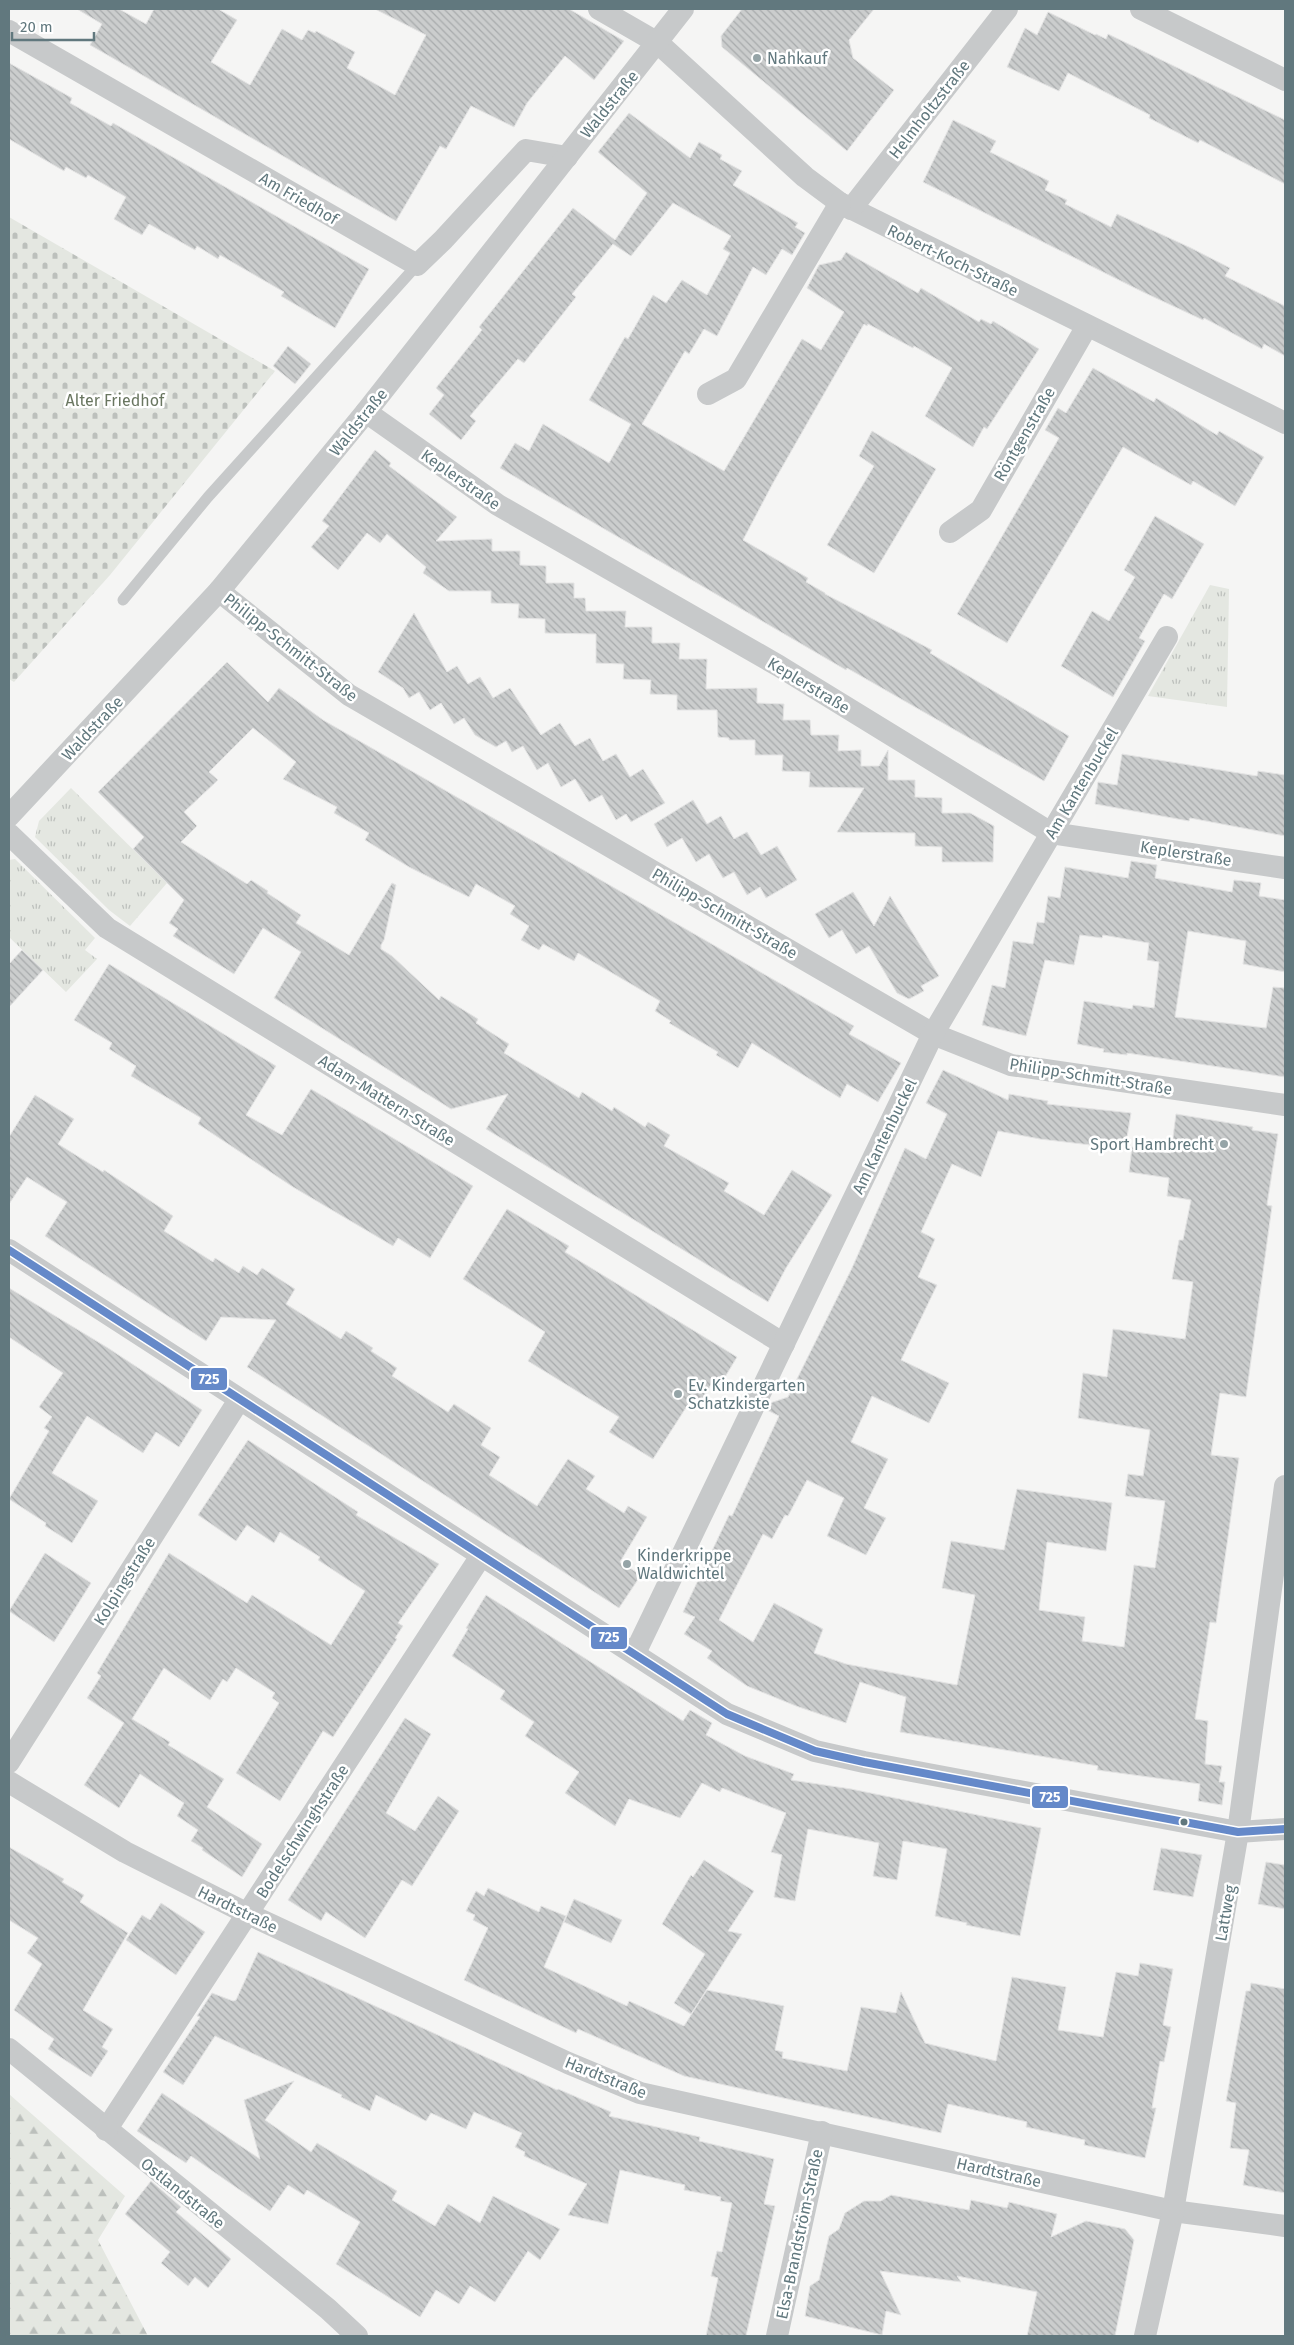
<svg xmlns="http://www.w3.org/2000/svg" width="1294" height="2345" font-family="'Fira Sans',sans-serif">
	<defs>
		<pattern id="grass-tufts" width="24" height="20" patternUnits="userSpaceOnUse" patternTransform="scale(1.25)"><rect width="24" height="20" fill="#e4e7e1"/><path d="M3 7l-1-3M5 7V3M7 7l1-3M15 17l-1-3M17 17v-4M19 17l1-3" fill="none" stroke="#bcc0bc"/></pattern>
		<pattern id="forest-firs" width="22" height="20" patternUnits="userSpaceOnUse" patternTransform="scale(1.25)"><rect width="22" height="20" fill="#e4e7e1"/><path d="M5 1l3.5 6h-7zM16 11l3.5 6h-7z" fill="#bcc0bc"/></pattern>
		<pattern id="cemetery-stones" width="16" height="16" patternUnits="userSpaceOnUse" patternTransform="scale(1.25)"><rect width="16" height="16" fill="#e4e7e1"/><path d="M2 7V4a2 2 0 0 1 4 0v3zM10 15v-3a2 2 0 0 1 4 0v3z" fill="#bcc0bc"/></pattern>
		<pattern id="building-back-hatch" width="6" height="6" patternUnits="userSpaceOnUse" patternTransform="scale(1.25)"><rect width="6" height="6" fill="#cbcdcd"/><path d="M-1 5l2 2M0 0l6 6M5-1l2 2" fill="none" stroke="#a8abac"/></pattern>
	</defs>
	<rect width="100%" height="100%" fill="#f5f5f4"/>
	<g fill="url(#grass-tufts)">
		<polygon points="1210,585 1229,589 1227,707 1148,696"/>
		<polygon points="71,788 167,883 130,926 109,910 35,837 39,821"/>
		<polygon points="15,859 95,938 85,950 97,959 66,992 9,937 9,860"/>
	</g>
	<polygon fill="url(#forest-firs)" points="9,2094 125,2196 98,2240 148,2336 9,2336"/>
	<polygon fill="url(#cemetery-stones)" points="9,217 275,371 110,575 14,682 9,679"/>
	<g fill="url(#building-back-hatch)" stroke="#e4e4e4">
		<polygon points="77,9 119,9 146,24 154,9 218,9 237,20 211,62 250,85 282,29 302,40 308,30 315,33 316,31 355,52 347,68 395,95 426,35 375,9 569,9 624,41 594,80 565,56 527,103 514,127 471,106 446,149 440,146 396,221 90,45 102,24"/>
		<polygon points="742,9 874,9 849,40 853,58 894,90 847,151 722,47 721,36"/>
		<polygon points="1048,12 1095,35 1096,34 1106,39 1108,34 1285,120 1285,184 1200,140 1198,143 1149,118 1150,115 1068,73 1059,91 1007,67 1025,28 1037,35"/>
		<polygon points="9,63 72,98 70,103 111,126 113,123 369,269 335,328 281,296 284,292 220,255 218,259 197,246 195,250 149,224 142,235 114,219 126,197 88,175 86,178 66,167 64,171 9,139"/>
		<polygon points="629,113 690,158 699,142 722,155 720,159 742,171 733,185 798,223 795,227 805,233 792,255 782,249 766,275 753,267 717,336 704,329 689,354 685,351 642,424 724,471 802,339 821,350 844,312 807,288 819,265 841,260 846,252 918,293 921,288 979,322 981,319 991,324 993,321 1039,349 987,429 984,427 973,447 925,416 952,368 914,346 913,348 868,324 867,326 864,324 773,483 743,540 808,578 806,582 825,593 825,594 932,650 930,653 1069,736 1044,781 847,668 846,670 500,468 515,443 529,451 543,424 609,463 631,424 589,400 625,337 628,339 653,295 666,303 682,280 707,295 730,253 723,249 731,236 673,203 631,256 613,244 572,294 576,297 524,363 518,359 470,416 476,421 461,440 429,414 444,395 436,388 482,330 479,327 573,208 615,240 647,193 598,152"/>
		<polygon points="953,120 996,141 990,152 1049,181 1045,190 1067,200 1065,204 1111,227 1117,214 1191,248 1230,268 1225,276 1285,306 1285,356 1264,344 1262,349 1204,318 1203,320 1143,292 923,182"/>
		<polygon points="288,346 311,364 295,384 273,366"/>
		<polygon points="1093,368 1154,402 1156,398 1217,435 1219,431 1264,457 1235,506 1193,481 1191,485 1123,447 1007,643 957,614 1059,438 1045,430 1058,408 1066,413"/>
		<polygon points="872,431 936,469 874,573 827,545 874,466 859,456"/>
		<polygon points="375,450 391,463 389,466 457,517 436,541 492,539 492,551 520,551 520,565 546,566 546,583 574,583 574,598 585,598 586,611 626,611 625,627 652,627 652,643 680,643 679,659 707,659 706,689 757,688 757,703 784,704 783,720 810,720 811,735 839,735 838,751 861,750 861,766 879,766 888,750 888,780 915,780 915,797 942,798 942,813 970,813 994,826 993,862 942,862 942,847 915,846 915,833 837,832 864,788 809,787 810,772 782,771 783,755 755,755 755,740 729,740 729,738 718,737 717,710 677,710 677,695 650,694 651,680 623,679 624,664 596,663 596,634 545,633 545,619 518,618 519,604 491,603 491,591 449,591 423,573 426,567 387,534 380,543 367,533 338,570 311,547 329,526 322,521"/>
		<polygon points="1155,516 1204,544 1172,599 1164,594 1139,638 1145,641 1113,697 1061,666 1092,611 1109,621 1135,577 1124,570"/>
		<polygon points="414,613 447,672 457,666 468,684 480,677 493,698 510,688 541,735 560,723 575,746 590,738 603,761 616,754 630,777 643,769 665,803 631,822 626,814 616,820 602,795 589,802 575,779 561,787 548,763 537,770 523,746 512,752 506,741 496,747 475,735 464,718 454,724 441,703 430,710 419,692 409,698 403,688 378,672"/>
		<polygon points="227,662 268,702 279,688 323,720 854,1026 849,1034 901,1063 878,1102 847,1084 840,1098 752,1043 738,1068 716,1055 718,1052 669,1023 671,1021 655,1011 660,1001 578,953 574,961 543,944 539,950 521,940 529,926 510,914 515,906 476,884 469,897 409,867 365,840 369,833 334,813 337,807 283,779 296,762 253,728 209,772 218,780 184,812 197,826 181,842 247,884 251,880 268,891 267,893 301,915 296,923 349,955 392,883 396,885 384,940 381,945 381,949 392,956 439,1000 441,996 478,1019 476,1023 509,1044 504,1053 579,1098 582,1092 612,1111 614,1107 645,1127 648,1122 670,1135 664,1146 729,1183 724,1191 764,1215 792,1170 832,1195 786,1268 768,1302 486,1129 508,1094 451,1109 274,998 301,952 263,928 234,974 173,936 178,929 169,923 184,900 133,849 144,837 98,792"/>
		<polygon points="1122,754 1257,776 1258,771 1285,775 1285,836 1190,818 1189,821 1095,804 1098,782 1117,785"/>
		<polygon points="693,800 707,824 721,816 734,839 747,832 761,855 777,846 797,880 766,898 760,887 747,895 734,872 723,878 709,854 696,862 682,838 667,847 654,824"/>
		<polygon points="1131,861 1157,865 1155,878 1232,892 1234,880 1261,883 1259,896 1285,900 1285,972 1243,964 1246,941 1188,931 1175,1017 1266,1028 1273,987 1285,988 1285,1077 1127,1053 1127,1055 1103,1052 1104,1049 1077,1044 1084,1001 1132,1009 1133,1005 1154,1008 1159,962 1147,960 1149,943 1103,935 1102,938 1080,935 1074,965 1045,960 1026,1036 982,1025 992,985 1005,988 1013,941 1033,944 1037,922 1044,923 1048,896 1060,898 1065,867 1128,878"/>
		<polygon points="853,892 874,926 890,896 939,976 921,986 924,991 909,999 897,993 869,946 856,954 842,930 829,938 815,914"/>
		<polygon points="22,950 43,970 9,1007 9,964"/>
		<polygon points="109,964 276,1066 246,1115 282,1135 311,1089 473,1186 430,1258 398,1238 393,1246 293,1187 198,1124 201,1118 131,1076 136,1066 109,1049 112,1043 74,1020"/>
		<polygon points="943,1070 1008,1100 1009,1094 1048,1101 1047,1104 1131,1113 1125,1149 1040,1139 998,1131 981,1177 952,1164 921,1232 935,1239 918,1277 937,1285 901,1360 949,1383 929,1423 872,1396 851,1442 888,1459 864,1508 886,1518 866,1555 827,1536 844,1498 807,1480 788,1516 785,1515 772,1539 763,1534 719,1620 753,1642 774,1603 823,1629 814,1653 846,1664 957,1685 975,1595 942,1588 951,1541 1004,1550 1017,1489 1112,1503 1106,1551 1047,1542 1039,1610 1085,1617 1082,1641 1124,1647 1134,1565 1155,1568 1165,1501 1125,1496 1128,1474 1143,1476 1150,1430 1078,1418 1083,1373 1107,1377 1113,1329 1185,1339 1193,1282 1172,1279 1179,1240 1183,1240 1191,1200 1167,1196 1169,1178 1129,1172 1132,1147 1171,1153 1176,1114 1253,1127 1252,1130 1278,1134 1267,1205 1272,1206 1246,1397 1220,1393 1211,1455 1239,1458 1216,1623 1210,1622 1195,1719 1208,1721 1205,1764 1222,1766 1219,1782 1225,1782 1222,1805 1198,1801 1200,1784 1097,1770 1098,1766 900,1732 906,1697 860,1682 846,1723 796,1706 747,1686 707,1658 712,1651 684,1634 695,1617 683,1612 729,1515 732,1516 779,1416 767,1410 770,1403 788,1397 852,1268 905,1148 926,1159 947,1114 926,1103"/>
		<polygon points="35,1095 74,1119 58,1144 103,1172 104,1170 173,1216 164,1231 213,1262 215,1258 239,1273 243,1266 257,1275 262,1268 295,1289 286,1304 341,1339 346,1331 373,1348 371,1351 397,1368 392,1376 448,1412 454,1404 491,1428 481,1445 500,1457 489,1475 537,1506 568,1459 595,1476 586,1489 624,1513 628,1506 647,1517 620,1562 641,1575 619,1608 247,1367 276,1320 221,1317 206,1341 45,1236 67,1202 27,1177 9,1204 9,1137"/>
		<polygon points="507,1209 569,1246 565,1252 737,1357 719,1387 712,1383 695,1411 687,1406 653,1459 609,1432 619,1417 528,1361 545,1332 463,1279"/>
		<polygon points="9,1288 108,1348 202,1410 179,1447 156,1432 143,1453 87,1416 52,1473 98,1501 72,1543 45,1526 46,1523 9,1499 49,1431 44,1428 52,1417 39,1407 63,1373 9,1337"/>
		<polygon points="248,1440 358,1512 356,1515 439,1564 398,1623 403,1626 395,1638 397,1639 333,1737 323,1731 280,1801 236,1773 279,1703 272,1698 275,1693 236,1668 227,1682 223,1679 210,1700 164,1668 132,1719 170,1742 168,1745 224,1779 207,1807 262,1844 242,1877 202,1850 203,1848 191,1841 198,1830 177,1816 184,1803 140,1774 119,1808 84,1785 124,1723 87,1698 101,1676 97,1673 169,1553 247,1603 252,1595 331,1645 365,1591 318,1560 320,1557 280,1532 274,1543 247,1525 236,1541 198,1515"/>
		<polygon points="45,1553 91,1583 54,1642 9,1611"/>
		<polygon points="486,1595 683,1721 690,1710 712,1723 706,1735 745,1756 794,1774 791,1780 851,1789 1041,1828 1020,1936 966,1925 967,1923 935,1916 947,1849 903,1841 897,1880 873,1876 879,1843 808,1829 795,1901 774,1897 782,1855 771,1852 786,1813 722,1788 720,1792 702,1783 680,1818 629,1799 615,1826 565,1793 579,1772 525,1736 534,1722 500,1699 505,1691 452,1656 468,1629 466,1628"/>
		<polygon points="405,1718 431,1734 386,1813 415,1831 438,1796 459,1811 412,1886 402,1880 365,1938 326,1912 321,1921 288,1900"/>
		<polygon points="9,1847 64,1879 62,1882 84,1895 80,1902 128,1933 83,2010 113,2029 102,2047 108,2051 91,2077 48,2049 54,2039 14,2010 42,1964 27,1953 38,1938 9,1920"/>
		<polygon points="1161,1848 1202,1855 1193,1897 1153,1890"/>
		<polygon points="704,1860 754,1891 728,1931 742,1934 691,2014 674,2003 705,1954 662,1924 691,1875 693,1877"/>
		<polygon points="1266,1862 1285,1865 1285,1909 1258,1904"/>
		<polygon points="488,1888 539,1912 541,1906 566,1916 544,1967 627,2006 629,2001 684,2026 707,1990 784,2006 775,2050 783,2052 782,2058 847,2071 861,2007 896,2013 901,1992 925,2043 996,2061 1012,1977 1066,1987 1058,2030 1103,2037 1116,1972 1138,1976 1140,1963 1173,1969 1163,2025 1171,2027 1164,2062 1160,2061 1152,2108 1156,2108 1145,2158 1084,2145 1085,2140 1026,2127 1027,2122 948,2104 941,2133 684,2076 578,2029 576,2033 464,1980 488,1928 473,1920 475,1915 466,1911 476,1891 484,1896"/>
		<polygon points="574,1899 622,1920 611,1943 564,1922"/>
		<polygon points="161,1903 205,1932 176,1975 126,1940 142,1915 150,1920"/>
		<polygon points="258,1952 557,2090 558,2089 611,2112 609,2116 700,2137 699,2141 774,2159 764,2204 775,2206 746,2336 706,2336 718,2278 711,2276 717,2251 722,2252 732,2203 720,2201 721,2197 684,2190 685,2185 620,2170 608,2224 568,2215 587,2184 524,2156 525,2152 515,2147 522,2133 474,2112 466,2129 431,2113 426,2121 376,2095 370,2111 341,2097 342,2095 215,2036 183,2085 163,2072 200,2017 197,2016 212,1993 233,2001 236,2000"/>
		<polygon points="1251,1983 1285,1989 1285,2193 1243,2185 1249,2150 1230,2148 1236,2103 1226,2101 1246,1991 1250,1991"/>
		<polygon points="294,2081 265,2120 311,2152 317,2143 397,2191 392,2200 435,2226 448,2204 480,2223 493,2196 560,2229 540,2260 528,2251 495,2302 470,2286 459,2304 436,2290 420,2317 336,2264 360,2222 307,2190 304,2195 288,2185 270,2211 191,2156 186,2163 137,2131 162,2093 260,2159 244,2100"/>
		<polygon points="151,2181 181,2207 176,2212 231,2259 208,2288 195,2277 188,2286 161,2263 170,2252 125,2214"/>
		<polygon points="891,2195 969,2210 971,2200 1007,2208 1009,2202 1057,2214 1051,2237 1086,2221 1125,2229 1134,2240 1115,2336 1027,2336 1037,2292 957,2276 961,2282 880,2271 901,2315 886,2311 882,2335 805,2316 810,2286 819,2280 829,2236 839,2229 845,2213 864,2201 881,2201"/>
	</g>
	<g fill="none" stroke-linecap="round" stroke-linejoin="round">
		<polyline stroke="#c7c9ca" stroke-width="11" points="123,600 208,497 417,265"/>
		<g stroke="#c7c9ca" stroke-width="22">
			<polyline points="599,9 658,43 805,177 840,203 1285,423"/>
			<polyline points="1141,9 1285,80"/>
			<polyline points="9,31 417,265 443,240 526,150 567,157"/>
			<polyline points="851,209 1007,9"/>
			<polyline points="708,394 736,379 840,203"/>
			<polyline points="366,412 498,505 779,666 1051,833 1285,868"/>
			<polyline points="950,532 981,510 1087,326"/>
			<polyline points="219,591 349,695 933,1034 1011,1065 1285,1105"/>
			<polyline points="9,816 219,591 366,412 683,9"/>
			<polyline points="9,834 107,928 784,1344"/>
			<polyline points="9,1250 727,1714 815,1751 864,1762 1238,1832 1285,1829"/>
			<polyline points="635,1653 933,1034 1167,637"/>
			<polyline points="9,1762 239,1400"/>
			<polyline points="9,1782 125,1852 248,1914 568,2063 640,2093 1173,2211 1285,2226"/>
			<polyline points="9,2049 328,2309 357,2336"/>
			<polyline points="106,2130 481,1556"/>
			<polyline points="777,2336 822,2132"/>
			<polyline points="1145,2336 1173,2211 1238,1832 1285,1486"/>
		</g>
		<defs>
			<polyline id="bus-1" points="9,1250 727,1714 815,1751 864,1762 1238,1832 1285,1829"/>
		</defs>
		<use href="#bus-1" stroke="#fff" stroke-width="11"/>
		<use href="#bus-1" stroke="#6589c9" stroke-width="8"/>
	</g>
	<g fill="#95a4a7" stroke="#fff" stroke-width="2">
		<circle cx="757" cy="58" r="5"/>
		<circle cx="1224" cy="1144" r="5"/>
		<circle cx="678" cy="1394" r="5"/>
		<circle cx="627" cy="1564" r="5"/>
	</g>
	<circle fill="#61787e" stroke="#fff" stroke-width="2" cx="1184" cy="1822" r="4.5"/>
	<g text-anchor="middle" stroke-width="5" stroke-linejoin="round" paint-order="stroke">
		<g font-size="16" fill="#61787e" stroke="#fff" text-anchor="start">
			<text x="767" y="64">Nahkauf</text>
			<text x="1214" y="1150" text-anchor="end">Sport Hambrecht</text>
			<text x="688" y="1391">Ev. Kindergarten<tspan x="688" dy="18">Schatzkiste</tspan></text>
			<text x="637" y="1561">Kinderkrippe<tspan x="637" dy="18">Waldwichtel</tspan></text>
		</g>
		<g font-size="16" fill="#61787e" stroke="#fff">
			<text transform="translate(609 104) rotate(-51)" y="6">Waldstraße</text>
			<text transform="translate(929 109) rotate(-52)" y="6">Helmholtzstraße</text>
			<text transform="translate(299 198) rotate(30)" y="6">Am Friedhof</text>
			<text transform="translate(953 260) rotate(26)" y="6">Robert-Koch-Straße</text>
			<text transform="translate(358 422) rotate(-51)" y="6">Waldstraße</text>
			<text transform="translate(1024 434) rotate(-60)" y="6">Röntgenstraße</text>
			<text transform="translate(461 479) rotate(35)" y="6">Keplerstraße</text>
			<text transform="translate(291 647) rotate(38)" y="6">Philipp-Schmitt-Straße</text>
			<text transform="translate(809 685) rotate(31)" y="6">Keplerstraße</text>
			<text transform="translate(92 728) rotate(-47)" y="6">Waldstraße</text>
			<text transform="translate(1081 783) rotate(-59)" y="6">Am Kantenbuckel</text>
			<text transform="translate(1186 853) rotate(9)" y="6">Keplerstraße</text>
			<text transform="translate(725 913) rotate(30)" y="6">Philipp-Schmitt-Straße</text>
			<text transform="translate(1091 1076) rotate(9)" y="6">Philipp-Schmitt-Straße</text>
			<text transform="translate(387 1100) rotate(32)" y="6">Adam-Mattern-Straße</text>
			<text transform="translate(884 1136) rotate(-64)" y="6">Am Kantenbuckel</text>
			<text transform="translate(124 1581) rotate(-58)" y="6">Kolpingstraße</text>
			<text transform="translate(302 1831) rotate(-57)" y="6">Bodelschwinghstraße</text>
			<text transform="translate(238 1909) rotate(26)" y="6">Hardtstraße</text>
			<text transform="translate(1225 1913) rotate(-80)" y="6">Lattweg</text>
			<text transform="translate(606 2077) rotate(22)" y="6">Hardtstraße</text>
			<text transform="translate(999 2172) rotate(13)" y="6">Hardtstraße</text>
			<text transform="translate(183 2193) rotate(39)" y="6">Ostlandstraße</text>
			<text transform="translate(799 2234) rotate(-78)" y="6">Elsa-Brandström-Straße</text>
		</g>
		<g font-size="16" fill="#697660" stroke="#fff">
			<text x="115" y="406">Alter Friedhof</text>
		</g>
	</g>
	<g stroke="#fff" stroke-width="2">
		<rect x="190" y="1367" width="38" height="24" rx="5" fill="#6589c9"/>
		<rect x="590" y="1626" width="38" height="24" rx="5" fill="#6589c9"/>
		<rect x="1031" y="1785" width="38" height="24" rx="5" fill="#6589c9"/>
	</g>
	<g font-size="14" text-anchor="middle" font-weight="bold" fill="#fff">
		<text x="209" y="1384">725</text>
		<text x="609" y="1642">725</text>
		<text x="1050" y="1802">725</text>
	</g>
	<rect width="1294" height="2345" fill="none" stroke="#61787e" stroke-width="20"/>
	<path d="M12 32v8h82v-8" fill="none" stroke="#61787e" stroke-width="2.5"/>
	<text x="20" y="32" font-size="15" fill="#61787e" stroke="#ffffff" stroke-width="4" paint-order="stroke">20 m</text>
</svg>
